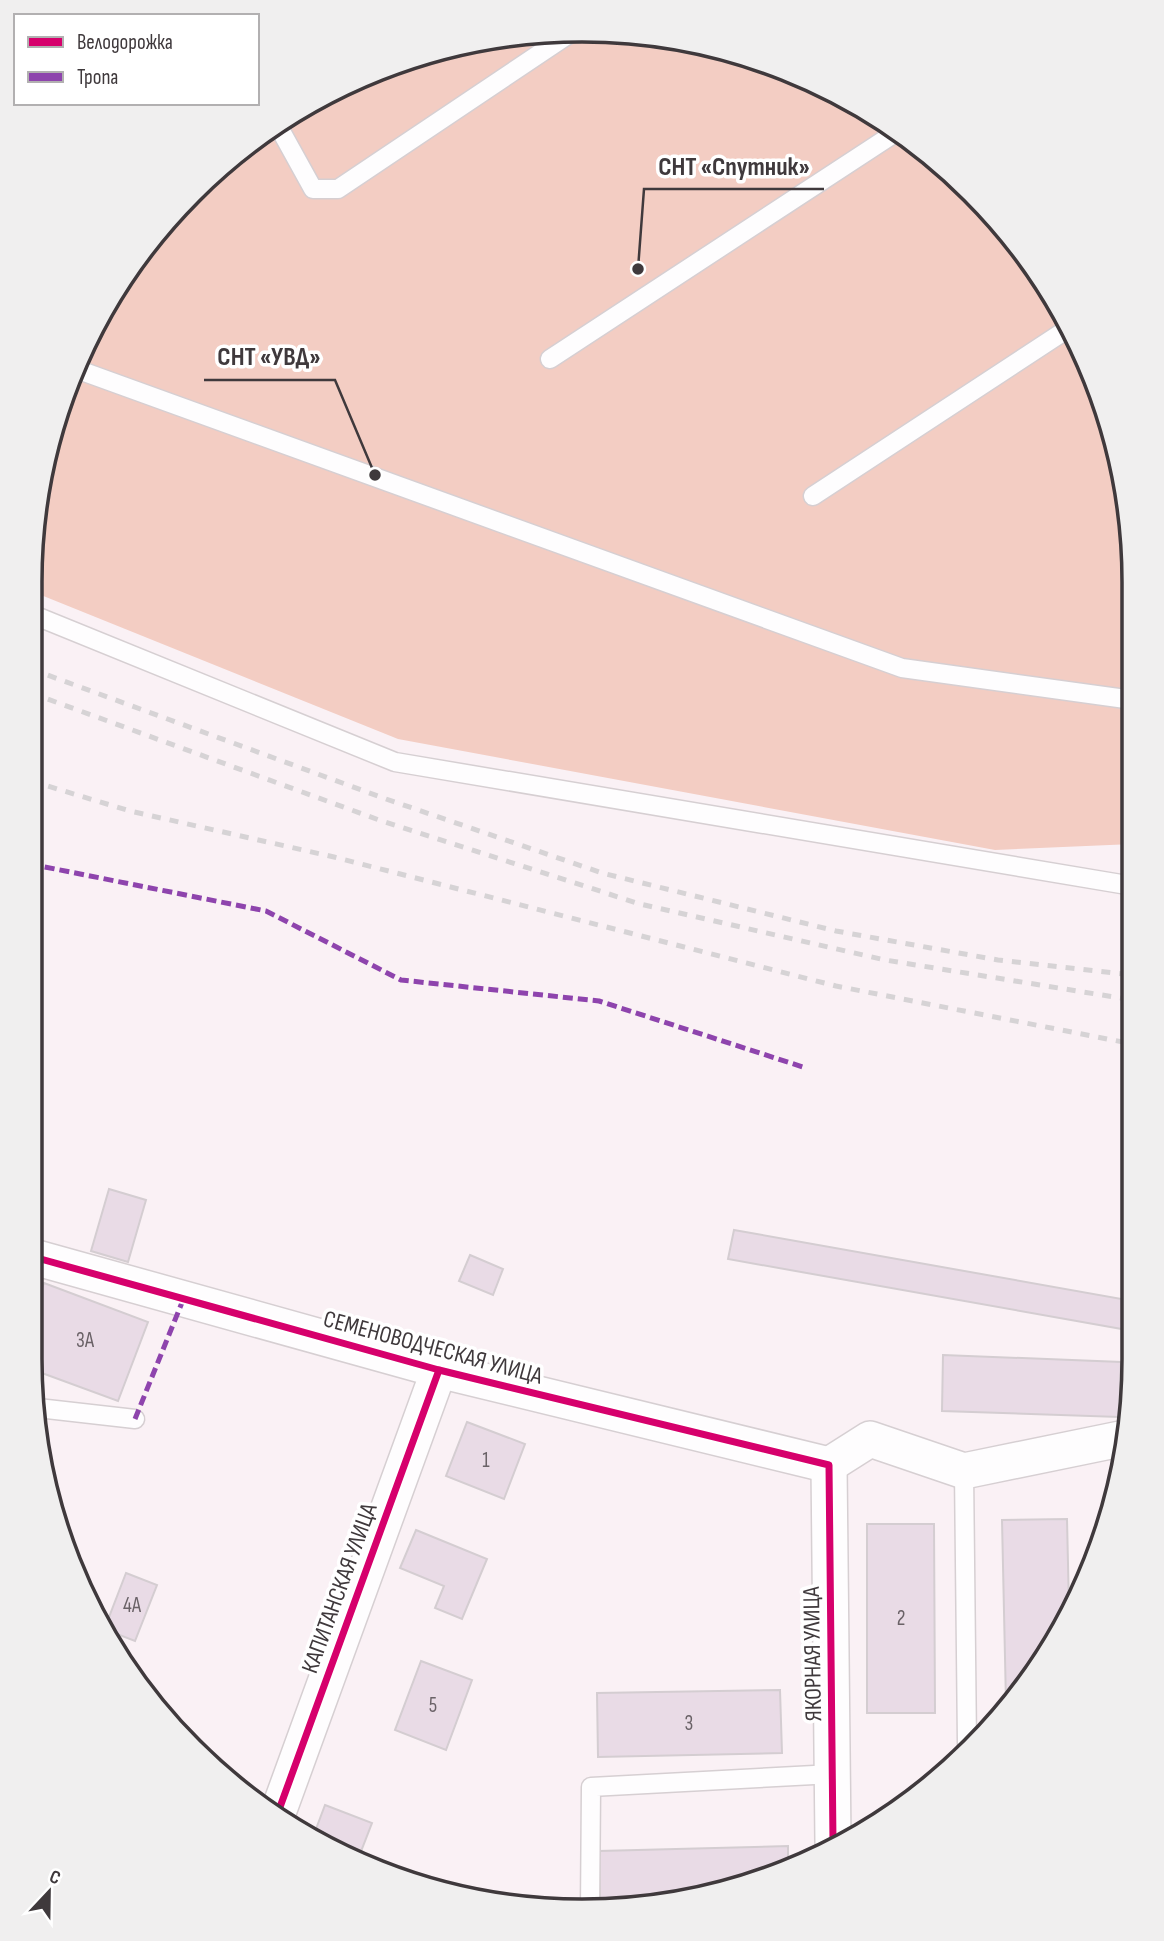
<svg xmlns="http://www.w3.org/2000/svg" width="1164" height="1941" font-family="'Sofia Sans Condensed',sans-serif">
	<rect width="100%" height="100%" fill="#faf1f5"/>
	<polygon fill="#f3cdc3" points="582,30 690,40 794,72 889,123 997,218 1060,306 1115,439 1133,545 1133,844 995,850 398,739 31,591 31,545 59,404 123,275 192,191 276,123 371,72 475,40"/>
	<g fill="#e9dbe6" stroke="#d4cdd1" stroke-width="2">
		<polygon points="109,1189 146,1200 128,1262 91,1251"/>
		<polygon points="734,1230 1133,1301 1133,1331 728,1259"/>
		<polygon points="470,1255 503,1269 493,1295 459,1281"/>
		<polygon points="44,1283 148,1322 118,1401 31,1369 30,1322"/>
		<polygon points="943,1355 1121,1362 1119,1417 942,1411"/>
		<polygon points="1125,1384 1133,1384 1130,1408 1125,1408"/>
		<polygon points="467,1422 525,1444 504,1499 446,1476"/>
		<polygon points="1067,1519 1069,1609 1041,1666 1006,1703 1002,1520"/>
		<polygon points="867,1524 934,1524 935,1713 867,1713"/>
		<polygon points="416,1530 487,1559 462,1619 435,1608 444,1586 400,1568"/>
		<polygon points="126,1573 157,1585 135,1641 109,1631 106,1625"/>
		<polygon points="421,1661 472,1680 446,1750 395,1730"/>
		<polygon points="780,1690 782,1753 598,1757 597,1693"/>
		<polygon points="325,1805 372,1823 358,1859 313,1837"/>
		<polygon points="788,1846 788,1867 759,1882 600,1908 599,1851"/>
	</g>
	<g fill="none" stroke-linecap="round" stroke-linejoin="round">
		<defs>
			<g id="lane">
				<polyline points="276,122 313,189 338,189 575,30"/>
				<polyline points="550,359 898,131"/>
				<polyline points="76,369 902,668 1133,700"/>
				<polyline points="813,496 1069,328"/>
				<polyline points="31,614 395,762 1133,886"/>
				<polyline points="38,1408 135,1419"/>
				<polyline points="964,1471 967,1744"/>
				<polyline points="590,1910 591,1787 833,1774"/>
			</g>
			<g id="street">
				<polyline points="30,1256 439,1370 829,1465"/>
				<polyline points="829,1465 833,1842"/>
				<polyline points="829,1465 870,1439 964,1471 1125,1438"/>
				<polyline points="276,1818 439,1370"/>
			</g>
		</defs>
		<use href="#lane" stroke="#d6cfd2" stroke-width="21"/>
		<use href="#street" stroke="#d6cfd2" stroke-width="38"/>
		<use href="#lane" stroke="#fefdfe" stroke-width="18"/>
		<use href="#street" stroke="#fefdfe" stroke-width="35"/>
		<g stroke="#d6d3d5" stroke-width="5" stroke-dasharray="9 9" stroke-linecap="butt">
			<polyline points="31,669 386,799 602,873 836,931 998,960 1133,975"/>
			<polyline points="31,693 379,820 640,904 885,960 1133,1000"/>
			<polyline points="31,781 130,811 334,857 836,986 1133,1044"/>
		</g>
		<g stroke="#8e44ad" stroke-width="5" stroke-dasharray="10 5" stroke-linecap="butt">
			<polyline points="30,864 266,911 401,980 599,1001 806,1068"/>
			<polyline points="135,1419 183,1300"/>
		</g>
		<defs>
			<g id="cycleway">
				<polyline points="30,1256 439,1370 829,1465 833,1842"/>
				<polyline points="276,1818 439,1370"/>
			</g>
		</defs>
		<use href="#cycleway" stroke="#fff" stroke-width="11"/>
		<use href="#cycleway" stroke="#d6006c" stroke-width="7"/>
	</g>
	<g text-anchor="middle" stroke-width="7" stroke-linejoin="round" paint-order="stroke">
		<g font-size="21" fill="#6a6267">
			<text x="85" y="1347">3А</text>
			<text x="486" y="1467">1</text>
			<text x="132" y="1612">4А</text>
			<text x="901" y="1625">2</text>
			<text x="433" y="1712">5</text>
			<text x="689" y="1730">3</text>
		</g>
		<g font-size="24" fill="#3f393c" stroke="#fff">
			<text transform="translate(433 1347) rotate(15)" y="8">СЕМЕНОВОДЧЕСКАЯ УЛИЦА</text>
			<text transform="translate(339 1588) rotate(-70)" y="8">КАПИТАНСКАЯ УЛИЦА</text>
			<text transform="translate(812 1654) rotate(-91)" y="8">ЯКОРНАЯ УЛИЦА</text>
		</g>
	</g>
	<path d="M0 0H1164V1941H0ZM582 42H582A540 540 0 0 1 1122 582V1359A540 540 0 0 1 582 1899H582A540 540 0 0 1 42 1359V582A540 540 0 0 1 582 42Z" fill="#f0efef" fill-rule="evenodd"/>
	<path fill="none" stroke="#3f393c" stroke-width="3.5" d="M582 42H582A540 540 0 0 1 1122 582V1359A540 540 0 0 1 582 1899H582A540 540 0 0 1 42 1359V582A540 540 0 0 1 582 42Z"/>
	<path fill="none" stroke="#3f393c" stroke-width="2.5" d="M638 269L644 189H824M375 475L335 380H204"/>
	<g fill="#3f393c" stroke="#fff" stroke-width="2.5">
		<circle cx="638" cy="269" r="7"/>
		<circle cx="375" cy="475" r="7"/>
	</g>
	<g font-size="26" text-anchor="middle" font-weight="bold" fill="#3f393c" stroke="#fff" stroke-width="7" stroke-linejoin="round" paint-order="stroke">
		<text x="734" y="175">СНТ «Спутник»</text>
		<text x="269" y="365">СНТ «УВД»</text>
	</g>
	<rect x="14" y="14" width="245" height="91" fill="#ffffff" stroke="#b2b0b1" stroke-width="2"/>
	<rect x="28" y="37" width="35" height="10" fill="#d6006c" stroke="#b2b0b1" stroke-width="2"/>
	<text x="77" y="49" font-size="21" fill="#3f393c">Велодорожка</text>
	<rect x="28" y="72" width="35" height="10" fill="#8e44ad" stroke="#b2b0b1" stroke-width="2"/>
	<text x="77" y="84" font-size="21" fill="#3f393c">Тропа</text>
	<g transform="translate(49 1892) rotate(22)" stroke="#ffffff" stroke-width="5" paint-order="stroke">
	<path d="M0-5L12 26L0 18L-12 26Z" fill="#3f393c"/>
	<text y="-10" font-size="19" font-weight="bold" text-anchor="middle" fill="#3f393c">С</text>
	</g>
</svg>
